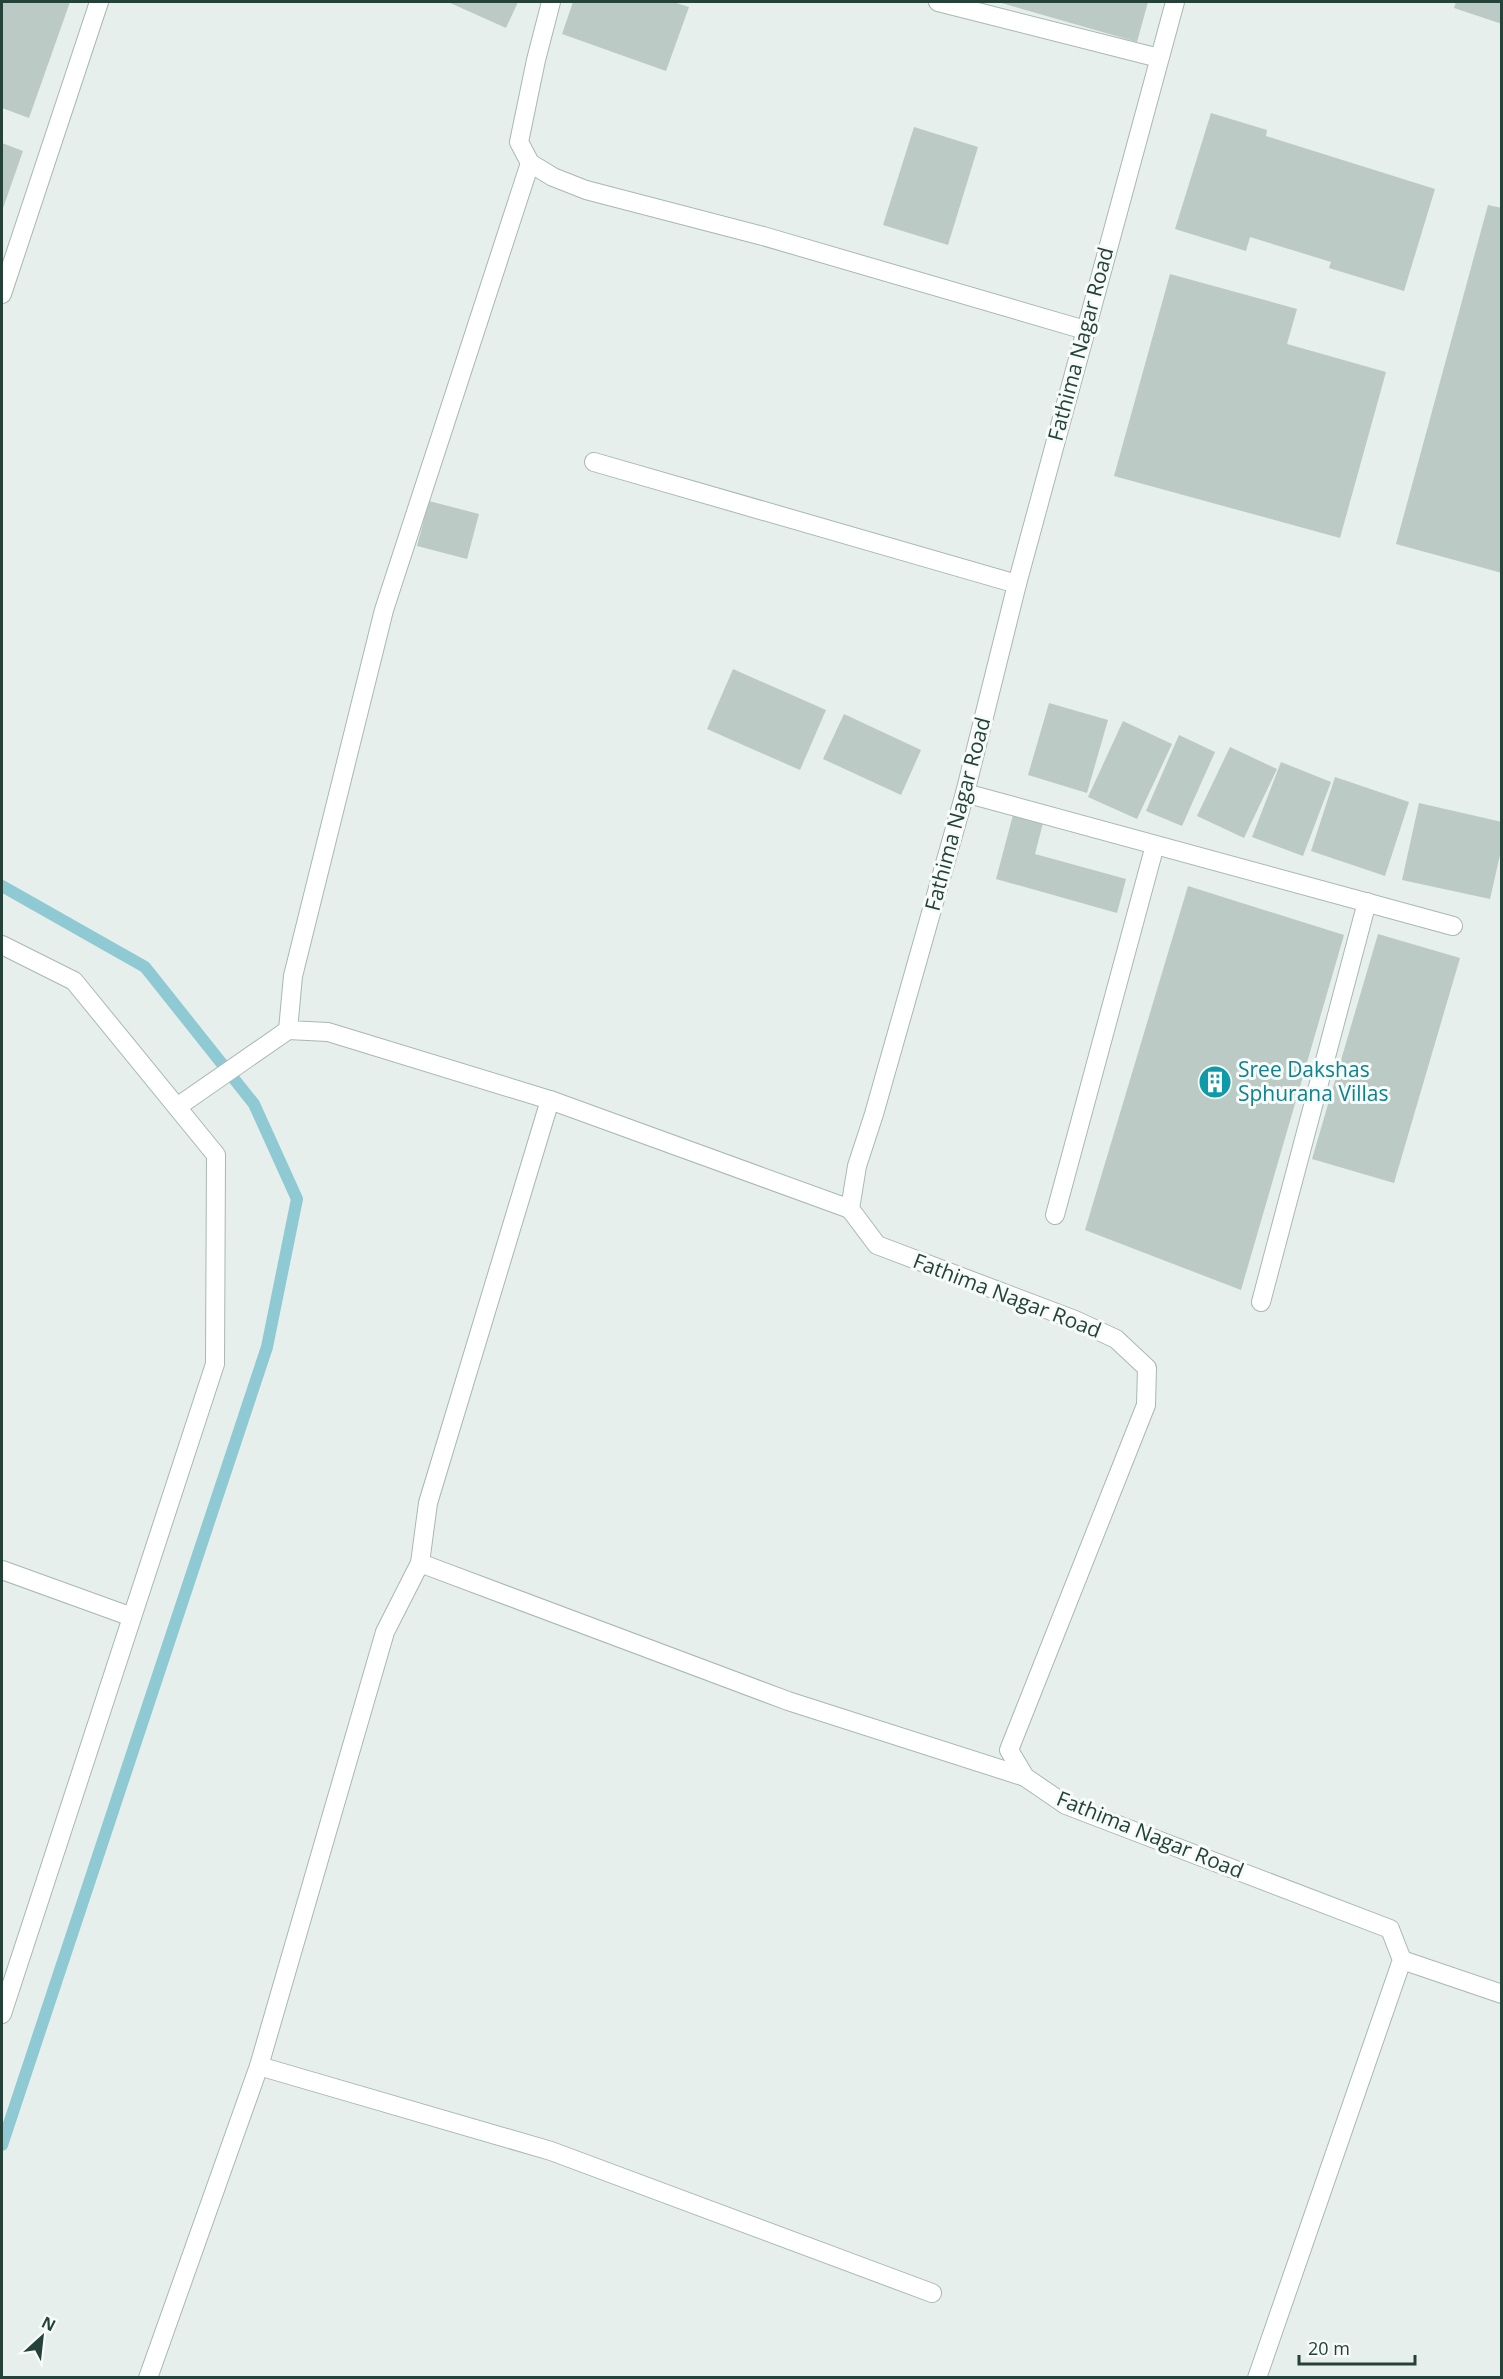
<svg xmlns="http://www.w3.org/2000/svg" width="1503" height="2379" font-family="'Open Sans',sans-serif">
	<rect width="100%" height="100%" fill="#e6efeb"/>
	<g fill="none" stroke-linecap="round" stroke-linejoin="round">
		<polyline stroke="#8ec9d4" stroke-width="12" points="2,886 145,967 254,1104 297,1199 267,1347 2,2145"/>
	</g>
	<g fill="#bbcac4">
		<polygon points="2,2 70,2 29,118 2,108"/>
		<polygon points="448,2 518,2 506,28"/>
		<polygon points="573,2 673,2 689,7 666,71 562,34"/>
		<polygon points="998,2 1148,2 1137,42"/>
		<polygon points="1456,2 1502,2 1502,24 1454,8"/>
		<polygon points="1211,113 1267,130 1266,136 1435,189 1404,291 1329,268 1331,262 1250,237 1246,251 1175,229"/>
		<polygon points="914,127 978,147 948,245 883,225"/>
		<polygon points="2,143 23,151 2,211"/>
		<polygon points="1488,205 1502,208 1502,573 1396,544"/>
		<polygon points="1170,274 1297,309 1287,344 1386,372 1340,538 1114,476"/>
		<polygon points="429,501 479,514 467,559 417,546"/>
		<polygon points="733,669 826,710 800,770 707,729"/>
		<polygon points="1049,703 1108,720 1087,793 1028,775"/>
		<polygon points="844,714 921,750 901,795 823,759"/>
		<polygon points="1123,721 1172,744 1137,819 1088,797"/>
		<polygon points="1179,735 1215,752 1182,826 1146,811"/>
		<polygon points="1230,747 1277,769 1244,838 1197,816"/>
		<polygon points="1281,762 1331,782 1303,856 1252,837"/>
		<polygon points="1335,777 1409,802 1385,876 1311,851"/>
		<polygon points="1419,803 1502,822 1502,846 1490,899 1402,880"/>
		<polygon points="1013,815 1043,823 1035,854 1126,879 1117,913 996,879"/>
		<polygon points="1188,886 1344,935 1241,1290 1085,1230"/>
		<polygon points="1378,934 1460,958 1394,1183 1312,1159"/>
	</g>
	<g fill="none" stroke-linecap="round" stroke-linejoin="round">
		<defs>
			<g id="lane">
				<polyline points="965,793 1453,926"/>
				<polyline points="177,1107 288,1030"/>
				<polyline points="1055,1215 1155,845"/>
				<polyline points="1261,1302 1367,902"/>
			</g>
			<g id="street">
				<polyline points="551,2 536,60 519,142 530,163 553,177 586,190 763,236 1085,330"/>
				<polyline points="938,2 1159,58"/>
				<polyline points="1175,2 1017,584 965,793 874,1114 857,1166 850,1209 877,1245 1075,1320 1116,1339 1147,1368 1146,1405 1009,1750 1025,1777 1066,1805 1390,1929 1402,1960 1257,2378"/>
				<polyline points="530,163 384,610 293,976 288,1030 328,1032 550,1100 850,1209"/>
				<polyline points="2,294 99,2"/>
				<polyline points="594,462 1017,584"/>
				<polyline points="2,945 74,981 216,1155 215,1364 2,2014"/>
				<polyline points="420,1563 788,1701 1025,1777"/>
				<polyline points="2,1570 132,1617"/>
				<polyline points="1402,1960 1502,1994"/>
				<polyline points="259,2066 551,2151 932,2293"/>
				<polyline points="148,2378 259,2066 385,1632 420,1563 428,1503 550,1100"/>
			</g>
		</defs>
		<use href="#lane" stroke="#a8b8b2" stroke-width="20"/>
		<use href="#street" stroke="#a8b8b2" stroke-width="20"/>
		<use href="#lane" stroke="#fff" stroke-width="18"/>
		<use href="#street" stroke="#fff" stroke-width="18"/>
	</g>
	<defs>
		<symbol id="building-disc" viewBox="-11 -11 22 22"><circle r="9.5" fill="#0f9aa8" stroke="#f7fbf9"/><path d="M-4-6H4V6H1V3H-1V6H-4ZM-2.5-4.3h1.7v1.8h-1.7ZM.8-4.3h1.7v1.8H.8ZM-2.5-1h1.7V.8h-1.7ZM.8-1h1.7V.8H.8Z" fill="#fff"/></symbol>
	</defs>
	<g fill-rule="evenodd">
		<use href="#building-disc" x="1196" y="1063" width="38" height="38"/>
	</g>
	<g text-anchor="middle" stroke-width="6" stroke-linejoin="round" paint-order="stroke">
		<g font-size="21" fill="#24423a" stroke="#f7fbf9">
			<text transform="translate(1081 344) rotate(-75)" y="7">Fathima Nagar Road</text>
			<text transform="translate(958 814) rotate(-75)" y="7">Fathima Nagar Road</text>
			<text transform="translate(1007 1296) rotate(21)" y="7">Fathima Nagar Road</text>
			<text transform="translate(1150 1835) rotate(22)" y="7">Fathima Nagar Road</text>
		</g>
		<g font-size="21" fill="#0d838f" stroke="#f7fbf9" text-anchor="start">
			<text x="1238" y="1077">Sree Dakshas<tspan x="1238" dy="24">Sphurana Villas</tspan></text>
		</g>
	</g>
	<rect width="1503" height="2379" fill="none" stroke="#24423a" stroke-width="6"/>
	<g transform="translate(42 2337) rotate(27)" stroke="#f7fbf9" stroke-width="4.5" paint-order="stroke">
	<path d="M0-4.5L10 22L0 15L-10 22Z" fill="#24423a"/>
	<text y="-9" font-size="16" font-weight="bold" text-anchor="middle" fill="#24423a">N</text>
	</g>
	<path d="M1299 2355v9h116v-9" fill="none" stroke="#24423a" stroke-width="3"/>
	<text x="1308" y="2355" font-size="18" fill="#24423a" stroke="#f7fbf9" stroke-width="4.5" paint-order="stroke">20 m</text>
</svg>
